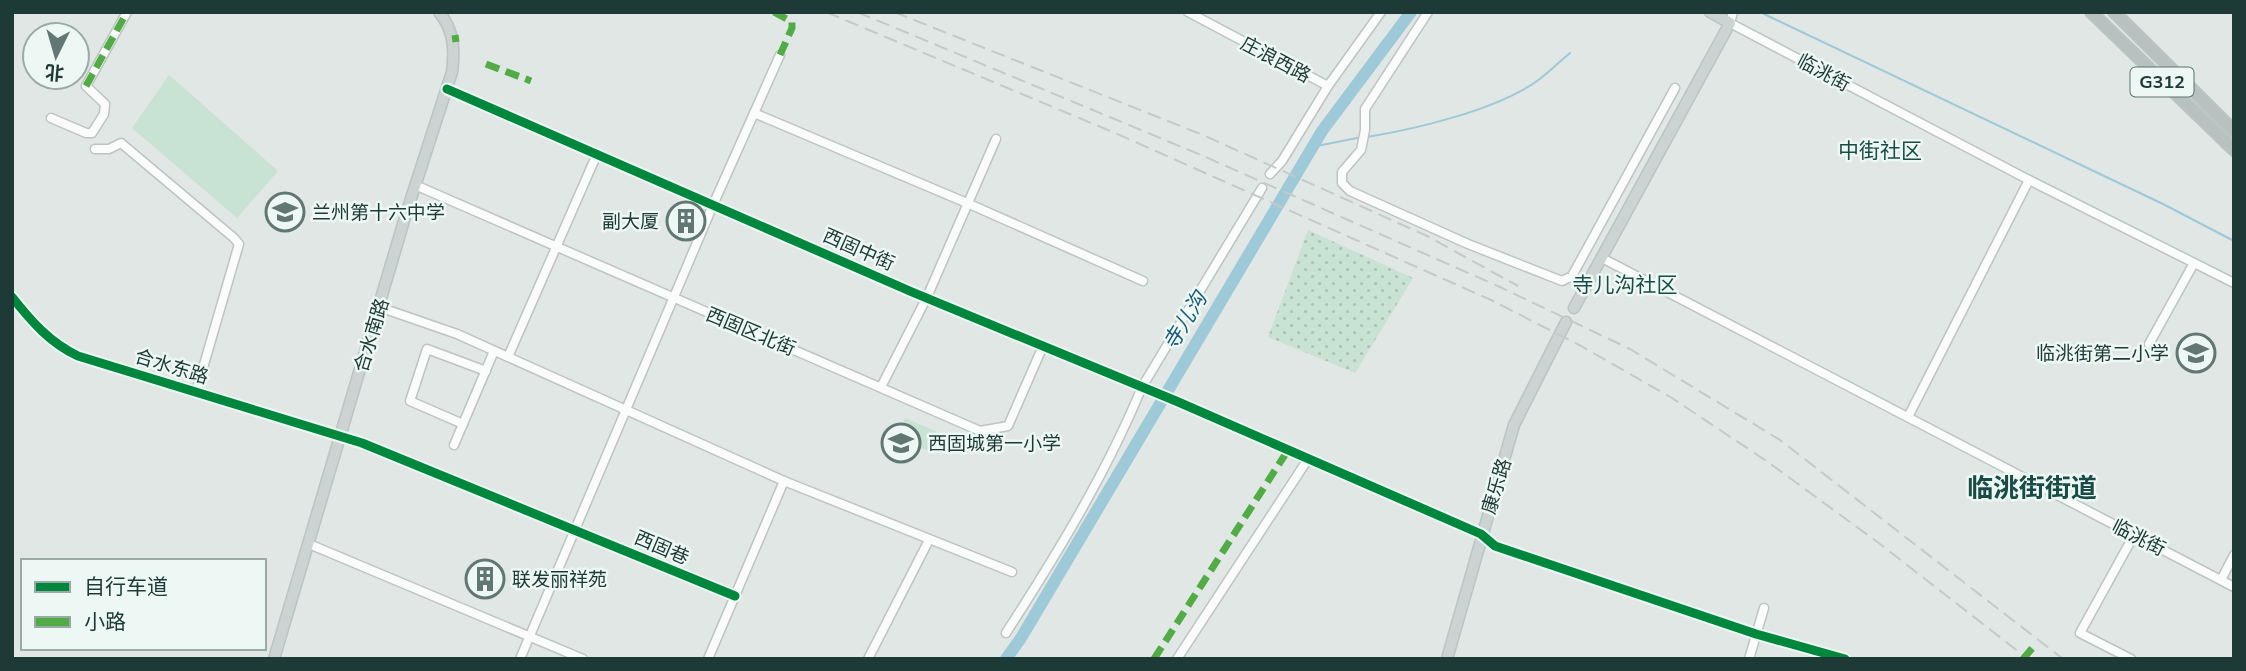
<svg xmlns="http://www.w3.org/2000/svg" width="2246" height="671" font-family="Mulish,'Noto Sans SC',sans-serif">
	<defs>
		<pattern id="park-dots" width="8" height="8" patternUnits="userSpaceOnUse" patternTransform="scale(1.75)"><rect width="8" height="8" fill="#c8e2d3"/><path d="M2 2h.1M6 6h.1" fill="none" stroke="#abc3b6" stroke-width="1.8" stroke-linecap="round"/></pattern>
	</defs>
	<rect width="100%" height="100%" fill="#e0e7e5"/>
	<g fill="#c8e2d3">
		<polygon points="169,75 278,171 237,218 132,128"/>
		<polygon points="905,418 942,434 933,453 896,437"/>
	</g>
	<polygon fill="url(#park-dots)" points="1308,230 1413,278 1355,373 1268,337"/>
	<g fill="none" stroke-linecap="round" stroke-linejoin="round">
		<g stroke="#9dc9d8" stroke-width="2">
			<polyline points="1764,14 2163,204 2234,241"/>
			<path d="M1367,137C1416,129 1496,110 1537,81C1548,73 1559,62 1570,53"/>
			<polyline points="1312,147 1362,137"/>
		</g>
		<polyline stroke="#9dc9d8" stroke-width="12" points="1006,659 1021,638 1322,131 1411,12"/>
		<defs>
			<g id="minor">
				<polyline points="1188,12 1328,86"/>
				<polyline points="1428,12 1365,109 1365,130 1361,150 1342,172 1342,183 1350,191 1468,244 1562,281 1572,276 1675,88"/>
				<polyline points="1733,12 1730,23 2029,180 2234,283"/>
				<polyline points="447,89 912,292 1176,401 1481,534 1495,546 1756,634 1845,659"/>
				<polyline points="754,113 967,203 1143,281"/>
				<polyline points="51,118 86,133 92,133 104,114 105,104 86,86 127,12"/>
				<polyline points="95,149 109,149 121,143 234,238 239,244 196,392"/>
				<polyline points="1270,174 1282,161 1328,86 1381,12"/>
				<polyline points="415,185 980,431 1008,426 1043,346"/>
				<polyline points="1602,258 2234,587"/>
				<path d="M12,297C31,321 50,343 78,356L362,443L735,596"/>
				<polyline points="379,307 457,334 784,481 1012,572"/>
				<polyline points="2149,344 2194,263"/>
				<polyline points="508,357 597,154"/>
				<polyline points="881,387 927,297 996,139"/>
				<polyline points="1908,417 2029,180"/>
				<polyline points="463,424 410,401 427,349 486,371"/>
				<polyline points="454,445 494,351"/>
				<polyline points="309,544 583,659"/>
				<polyline points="2221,580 2234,555"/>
				<path d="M1006,633C1057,554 1106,474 1142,387L1262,188"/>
				<polyline points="520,659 713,205 780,55"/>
				<polyline points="708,659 784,481"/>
				<polyline points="868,659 929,540"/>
				<polyline points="1177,659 1308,459"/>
				<polyline points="1749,659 1764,608"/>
				<polyline points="2131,659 2080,633 2134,535"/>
			</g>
			<g id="major">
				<polyline points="1574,308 1730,23 1710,12"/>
				<path d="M274,659L406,214L452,72C455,50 454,30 439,12"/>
				<polyline points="1447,659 1514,425 1566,322"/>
			</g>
			<g id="highway">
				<polyline points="2091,12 2234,150"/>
				<polyline points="2114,12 2234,131"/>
			</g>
		</defs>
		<use href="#minor" stroke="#bdc4c2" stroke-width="11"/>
		<use href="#major" stroke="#bac4c2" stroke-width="13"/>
		<use href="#highway" stroke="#bac4c2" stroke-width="14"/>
		<use href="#minor" stroke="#fafbfb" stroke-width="8"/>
		<use href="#major" stroke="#ccd4d3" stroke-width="10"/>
		<use href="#highway" stroke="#b8c1c0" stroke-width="10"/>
		<g stroke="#c5c9c9" stroke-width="2" stroke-dasharray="14 7" stroke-linecap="butt">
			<polyline points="826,12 1115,133 1491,300 1581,346 1672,398 1768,462 1880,544 2028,659"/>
			<polyline points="857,12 1201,155 1500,287 1630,349 1780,440 2063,659"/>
			<polyline points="894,12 1203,135 1427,236 1518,286"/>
		</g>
		<g stroke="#52ac45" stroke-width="7" stroke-dasharray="14 7" stroke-linecap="butt">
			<polyline points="774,12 792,22 792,28 780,55"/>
			<polyline points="452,39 459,38"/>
			<polyline points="486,64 531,81"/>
			<polyline points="86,86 127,12"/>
			<polyline points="1154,659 1288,450"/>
			<polyline points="2023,659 2035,645"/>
		</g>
		<defs>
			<g id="cycleway">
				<polyline points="447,89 912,292 1176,401 1481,534 1495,546 1756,634 1845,659"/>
				<path d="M12,297C31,321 50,343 78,356L362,443L735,596"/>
			</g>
		</defs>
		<use href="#cycleway" stroke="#edf7f3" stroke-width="13"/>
		<use href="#cycleway" stroke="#00873e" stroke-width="9"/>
	</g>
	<defs>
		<symbol id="school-ring" viewBox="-11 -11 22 22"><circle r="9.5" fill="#edf7f3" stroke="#627773" stroke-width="1.5"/><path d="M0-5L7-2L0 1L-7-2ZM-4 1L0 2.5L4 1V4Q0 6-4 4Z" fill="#627773"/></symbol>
		<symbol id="building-ring" viewBox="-11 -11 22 22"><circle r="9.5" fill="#edf7f3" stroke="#627773" stroke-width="1.5"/><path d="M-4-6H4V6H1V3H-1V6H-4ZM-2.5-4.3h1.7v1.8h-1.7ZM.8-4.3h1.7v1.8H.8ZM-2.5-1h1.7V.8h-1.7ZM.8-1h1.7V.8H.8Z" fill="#627773"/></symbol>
	</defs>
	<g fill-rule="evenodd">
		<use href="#school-ring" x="263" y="190" width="44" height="44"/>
		<use href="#building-ring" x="664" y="199" width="44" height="44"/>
		<use href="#school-ring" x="2174" y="331" width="44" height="44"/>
		<use href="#school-ring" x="879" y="421" width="44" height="44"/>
		<use href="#building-ring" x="463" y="557" width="44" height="44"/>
	</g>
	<g text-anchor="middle" stroke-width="5" stroke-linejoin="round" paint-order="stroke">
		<rect fill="#edf7f3" stroke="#5c736f" stroke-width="2" x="2130.5" y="67.5" width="63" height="29" rx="5"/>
		<g font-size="18" font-weight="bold" fill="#1e3a36">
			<text x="2162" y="88">G312</text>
		</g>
		<g font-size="19" fill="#1e3a36" stroke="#edf7f3">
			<text transform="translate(1276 59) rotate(28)" y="7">庄浪西路</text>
			<text transform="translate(1824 72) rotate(28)" y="7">临洮街</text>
			<text transform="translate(859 249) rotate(24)" y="7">西固中街</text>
			<text transform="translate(751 331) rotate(23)" y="7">西固区北街</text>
			<text transform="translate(371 335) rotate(-73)" y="7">合水南路</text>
			<text transform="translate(172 366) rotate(17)" y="7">合水东路</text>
			<text transform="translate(1496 486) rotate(-73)" y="7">康乐路</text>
			<text transform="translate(2139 537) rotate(27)" y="7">临洮街</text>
			<text transform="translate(662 547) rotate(23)" y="7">西固巷</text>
		</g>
		<g font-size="19" fill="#1e3a36" stroke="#edf7f3" text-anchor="start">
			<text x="312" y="219">兰州第十六中学</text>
			<text x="659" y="228" text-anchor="end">副大厦</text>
			<text x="2169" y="360" text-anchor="end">临洮街第二小学</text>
			<text x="928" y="450">西固城第一小学</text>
			<text x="512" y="586">联发丽祥苑</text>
		</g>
		<g font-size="21" fill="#194c47" stroke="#edf7f3">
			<text x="1880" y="158">中街社区</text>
			<text x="1625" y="292">寺儿沟社区</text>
		</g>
		<g font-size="21" font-style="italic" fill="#165b78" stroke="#edf7f3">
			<text transform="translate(1185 321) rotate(-59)" y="7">寺儿沟</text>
		</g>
		<g font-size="26" font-weight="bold" fill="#194c47" stroke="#edf7f3">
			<text x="2032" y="497">临洮街街道</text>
		</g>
	</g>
	<rect width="2246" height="671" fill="none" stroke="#1e3a36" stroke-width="28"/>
	<rect x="21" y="559" width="245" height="91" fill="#edf7f3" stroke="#9aaba7" stroke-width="2"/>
	<rect x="35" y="582" width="35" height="10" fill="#00873e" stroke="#9aaba7" stroke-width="2"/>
	<text x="84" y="594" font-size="21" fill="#1e3a36">自行车道</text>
	<rect x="35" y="617" width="35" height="10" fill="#52ac45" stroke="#9aaba7" stroke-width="2"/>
	<text x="84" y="629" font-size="21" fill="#1e3a36">小路</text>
	<g transform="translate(56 56) rotate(185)"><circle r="33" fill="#edf7f3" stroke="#9aaba7" stroke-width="2"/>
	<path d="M0-5L12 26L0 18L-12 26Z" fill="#627773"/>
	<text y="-10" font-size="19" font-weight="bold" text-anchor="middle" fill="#1e3a36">北</text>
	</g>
</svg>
